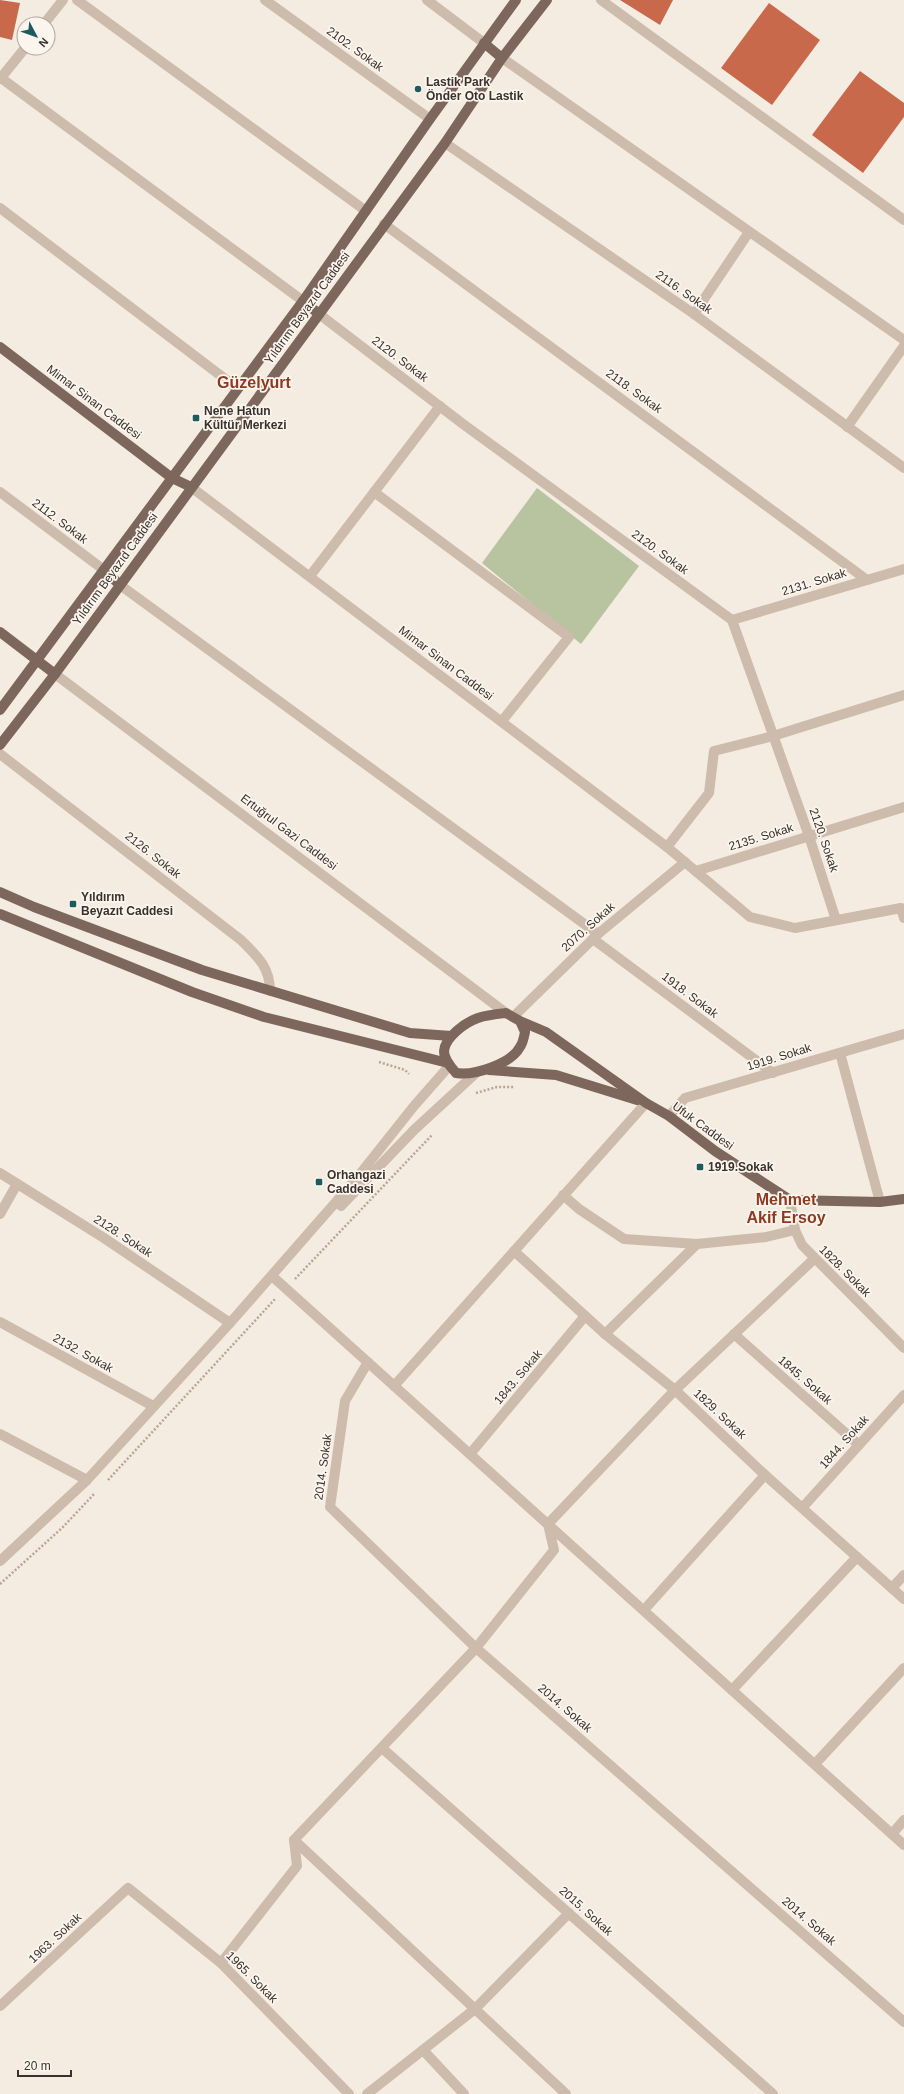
<svg xmlns="http://www.w3.org/2000/svg" width="904" height="2094" font-family="Helvetica,sans-serif">
	<rect width="100%" height="100%" fill="#f4ebe1"/>
	<polygon fill="#b8c4a0" points="537,488 639,566 581,644 482,563"/>
	<g fill="#c8694b">
		<polygon points="0,0 20,3 12,40 0,37"/>
		<polygon points="620,0 673,0 660,25"/>
		<polygon points="769,3 820,40 772,105 721,68"/>
		<polygon points="860,71 904,103 904,117 863,173 812,135"/>
	</g>
	<g fill="none" stroke-linecap="round" stroke-linejoin="round">
		<g stroke="#b9a596" stroke-width="2.5" stroke-dasharray="2 2" stroke-linecap="butt">
			<polyline points="379,1062 405,1070 409,1074"/>
			<polyline points="476,1093 497,1087 514,1087"/>
			<polyline points="295,1279 432,1135"/>
			<polyline points="108,1480 276,1298"/>
			<polyline points="0,1584 62,1528 95,1493"/>
		</g>
		<g stroke="#cdbbac" stroke-width="10">
			<polyline points="77,0 366,211"/>
			<polyline points="265,0 430,119"/>
			<polyline points="427,0 484,43"/>
			<polyline points="601,0 904,220"/>
			<polyline points="44,24 63,0"/>
			<polyline points="502,58 904,340"/>
			<polyline points="1,78 303,301"/>
			<polyline points="0,79 25,48"/>
			<polyline points="445,143 694,314 904,468"/>
			<polyline points="0,208 237,388"/>
			<polyline points="384,224 867,580"/>
			<polyline points="319,314 463,424 732,620 809,836 836,920"/>
			<polyline points="694,314 749,232"/>
			<polyline points="847,427 904,346"/>
			<polyline points="191,487 667,847 750,917 795,928 901,908 904,918"/>
			<polyline points="0,492 104,570"/>
			<polyline points="374,492 569,637 502,721"/>
			<polyline points="310,576 440,406"/>
			<polyline points="120,585 598,934"/>
			<polyline points="732,620 904,569"/>
			<polyline points="55,674 506,1013"/>
			<path d="M0,754L241,940C257,956 270,967 270,991"/>
			<polyline points="667,847 709,793 714,751 773,736 904,695"/>
			<polyline points="696,871 904,807"/>
			<polyline points="593,939 773,1073"/>
			<polyline points="513,1017 598,934 685,862"/>
			<polyline points="840,1053 880,1202"/>
			<polyline points="669,1116 685,1098 904,1034"/>
			<polyline points="0,1173 104,1238 230,1323"/>
			<polyline points="563,1195 579,1209 624,1239 697,1244 766,1237 795,1230"/>
			<polyline points="790,1200 795,1230 802,1245 904,1348"/>
			<polyline points="341,1206 414,1130 477,1072"/>
			<polyline points="0,1214 17,1184"/>
			<polyline points="514,1251 605,1334 675,1390 765,1475 904,1599"/>
			<polyline points="272,1276 904,1845"/>
			<polyline points="0,1322 153,1406"/>
			<polyline points="605,1334 697,1244"/>
			<polyline points="734,1334 859,1445"/>
			<polyline points="368,1362 345,1401 330,1507 476,1648 904,2022"/>
			<polyline points="394,1386 646,1103"/>
			<polyline points="0,1434 87,1480"/>
			<polyline points="470,1454 585,1316"/>
			<polyline points="803,1507 904,1395"/>
			<polyline points="0,1561 87,1480 230,1323 356,1179 414,1106 450,1065"/>
			<polyline points="892,1588 904,1575"/>
			<polyline points="644,1610 765,1475"/>
			<polyline points="732,1690 857,1557"/>
			<polyline points="382,1748 773,2094"/>
			<polyline points="815,1764 904,1668"/>
			<polyline points="892,1834 904,1820"/>
			<polyline points="294,1840 566,2094"/>
			<polyline points="221,1963 297,1866 294,1840 476,1648 554,1550 548,1524 675,1390 814,1259"/>
			<polyline points="0,2006 128,1888 221,1963 349,2094"/>
			<polyline points="423,2050 464,2094"/>
			<polyline points="367,2094 475,2009 569,1913"/>
		</g>
		<g stroke="#7d675c" stroke-width="10">
			<polyline points="484,43 502,58"/>
			<polyline points="303,301 319,314"/>
			<polyline points="0,347 172,478 191,487"/>
			<polyline points="104,570 120,585"/>
			<polyline points="0,632 55,674"/>
			<polyline points="0,710 303,301 430,119 516,0"/>
			<polyline points="0,745 55,674 445,143 502,58 547,0"/>
			<polyline points="0,892 34,907 202,970 410,1033 451,1036"/>
			<polyline points="0,914 192,992 264,1017 448,1063"/>
			<path d="M520,1021L525,1032C524,1037 523,1043 520,1047C511,1064 474,1076 456,1073C451,1067 444,1060 444,1051C445,1037 466,1022 478,1018C487,1015 497,1014 506,1013L520,1021L546,1032L646,1103L669,1116L715,1151L790,1200L880,1202L904,1199"/>
			<polyline points="489,1070 556,1075 637,1100"/>
		</g>
	</g>
	<g fill="#1f5a5e" stroke="#fbf5ee" stroke-width="1.5">
		<circle cx="418" cy="89" r="4"/>
		<rect x="192" y="414" width="8" height="8" rx="2"/>
		<rect x="69" y="900" width="8" height="8" rx="2"/>
		<rect x="696" y="1163" width="8" height="8" rx="2"/>
		<rect x="315" y="1178" width="8" height="8" rx="2"/>
	</g>
	<g text-anchor="middle" stroke-width="3.5" stroke-linejoin="round" paint-order="stroke">
		<g font-size="12" fill="#3b302b" stroke="#fbf5ee">
			<text transform="translate(355 49) rotate(36)" y="4">2102. Sokak</text>
			<text transform="translate(684 292) rotate(35)" y="4">2116. Sokak</text>
			<text transform="translate(307 308) rotate(-54)" y="4">Yıldırım Beyazıd Caddesi</text>
			<text transform="translate(400 359) rotate(37)" y="4">2120. Sokak</text>
			<text transform="translate(634 391) rotate(36)" y="4">2118. Sokak</text>
			<text transform="translate(94 402) rotate(37)" y="4">Mimar Sinan Caddesi</text>
			<text transform="translate(60 521) rotate(37)" y="4">2112. Sokak</text>
			<text transform="translate(660 552) rotate(36)" y="4">2120. Sokak</text>
			<text transform="translate(115 569) rotate(-54)" y="4">Yıldırım Beyazıd Caddesi</text>
			<text transform="translate(814 582) rotate(-17)" y="4">2131. Sokak</text>
			<text transform="translate(446 663) rotate(37)" y="4">Mimar Sinan Caddesi</text>
			<text transform="translate(289 832) rotate(37)" y="4">Ertuğrul Gazi Caddesi</text>
			<text transform="translate(761 837) rotate(-17)" y="4">2135. Sokak</text>
			<text transform="translate(824 840) rotate(71)" y="4">2120. Sokak</text>
			<text transform="translate(153 855) rotate(38)" y="4">2126. Sokak</text>
			<text transform="translate(588 927) rotate(-42)" y="4">2070. Sokak</text>
			<text transform="translate(690 995) rotate(37)" y="4">1918. Sokak</text>
			<text transform="translate(779 1057) rotate(-17)" y="4">1919. Sokak</text>
			<text transform="translate(703 1126) rotate(36)" y="4">Ufuk Caddesi</text>
			<text transform="translate(123 1236) rotate(33)" y="4">2128. Sokak</text>
			<text transform="translate(845 1271) rotate(45)" y="4">1828. Sokak</text>
			<text transform="translate(83 1353) rotate(29)" y="4">2132. Sokak</text>
			<text transform="translate(518 1377) rotate(-50)" y="4">1843. Sokak</text>
			<text transform="translate(805 1380) rotate(41)" y="4">1845. Sokak</text>
			<text transform="translate(720 1414) rotate(43)" y="4">1829. Sokak</text>
			<text transform="translate(844 1442) rotate(-48)" y="4">1844. Sokak</text>
			<text transform="translate(323 1467) rotate(-82)" y="4">2014. Sokak</text>
			<text transform="translate(565 1708) rotate(41)" y="4">2014. Sokak</text>
			<text transform="translate(586 1911) rotate(42)" y="4">2015. Sokak</text>
			<text transform="translate(809 1921) rotate(41)" y="4">2014. Sokak</text>
			<text transform="translate(55 1938) rotate(-43)" y="4">1963. Sokak</text>
			<text transform="translate(252 1977) rotate(45)" y="4">1965. Sokak</text>
		</g>
		<g font-size="12" font-weight="bold" fill="#3b302b" stroke="#fbf5ee" text-anchor="start">
			<text x="426" y="86">Lastik Park<tspan x="426" dy="14">Önder Oto Lastik</tspan></text>
			<text x="204" y="415">Nene Hatun<tspan x="204" dy="14">Kültür Merkezi</tspan></text>
			<text x="81" y="901">Yıldırım<tspan x="81" dy="14">Beyazıt Caddesi</tspan></text>
			<text x="708" y="1171">1919.Sokak</text>
			<text x="327" y="1179">Orhangazi<tspan x="327" dy="14">Caddesi</tspan></text>
		</g>
		<g font-size="16" font-weight="bold" fill="#8c3b22" stroke="#fbf5ee">
			<text x="254" y="388">Güzelyurt</text>
			<text x="786" y="1205">Mehmet<tspan x="786" dy="18">Akif Ersoy</tspan></text>
		</g>
	</g>
	<g transform="translate(36 36) rotate(131)"><circle r="19" fill="#fbf5ee" stroke="#aea6a0"/>
	<path d="M0-3L7 15L0 10L-7 15Z" fill="#1f5a5e"/>
	<text y="-6" font-size="11" font-weight="bold" text-anchor="middle" fill="#3b302b">N</text>
	</g>
	<path d="M18 2070v6h53v-6" fill="none" stroke="#3b302b" stroke-width="2"/>
	<text x="24" y="2070" font-size="12" fill="#3b302b" stroke="#fbf5ee" stroke-width="3" paint-order="stroke">20 m</text>
</svg>
